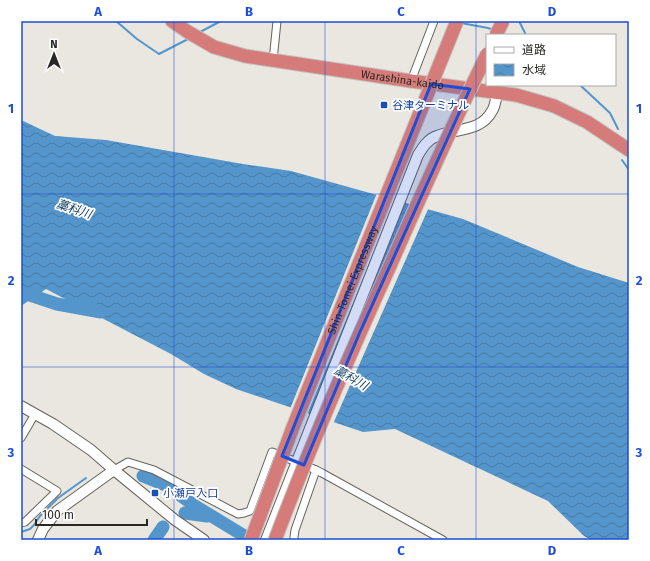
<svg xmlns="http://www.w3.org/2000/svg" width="650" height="561" font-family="'Fira Sans','Noto Sans JP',sans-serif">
	<defs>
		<pattern id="water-waves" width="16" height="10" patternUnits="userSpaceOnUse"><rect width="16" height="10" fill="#5495cb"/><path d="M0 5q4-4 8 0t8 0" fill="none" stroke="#467aa5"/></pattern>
	</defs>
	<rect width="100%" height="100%" fill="#e9e7df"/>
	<polygon fill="url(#water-waves)" points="21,120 55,136 106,140 243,164 291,171 463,219 578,267 629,283 629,540 591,540 584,536 548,501 395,429 363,432 236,389 204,374 171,354 46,289 21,306"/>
	<g fill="#e9e7df">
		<polygon points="377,193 396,198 307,415 290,409"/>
		<polygon points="410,202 429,207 333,424 315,418"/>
	</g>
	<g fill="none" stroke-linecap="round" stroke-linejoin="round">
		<g stroke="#5495cb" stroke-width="2">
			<polyline points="116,21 137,39 159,54 190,38"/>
			<polyline points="519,21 526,35"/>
			<polyline points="461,23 488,28 494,30"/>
			<polyline points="200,32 221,21"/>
			<polyline points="580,85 610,113 618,129"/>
			<polyline points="622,160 629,170"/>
			<polyline points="21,532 30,529 34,525 40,516 58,498 86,478"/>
		</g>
		<g stroke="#5495cb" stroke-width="13">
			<polyline points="21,292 57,304 101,312"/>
			<polyline points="143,476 168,486 195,506 251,540"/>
			<polyline points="185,513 207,516"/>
			<polyline points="154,540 163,527"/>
		</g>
		<defs>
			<g id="street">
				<polyline points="273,61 277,21"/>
				<polyline points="411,81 434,21"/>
				<polyline points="21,438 35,414"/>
				<polyline points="21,469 57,491 25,522 21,523"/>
				<polyline points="114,470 128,462 154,470 238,514 244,513 250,511 272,452 316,470"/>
				<polyline points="294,540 294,537 295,530 316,470 322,473 443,540"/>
			</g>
			<g id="secondary">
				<polyline points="21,406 53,424 91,450 114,470 175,520 204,540"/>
				<polyline points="38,540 43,529 57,511 114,470"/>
				<path d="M266,540L418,155C423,147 428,139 437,136C456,128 481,132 492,111C495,107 496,99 497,93"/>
			</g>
			<g id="highway">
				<path id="s1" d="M172,21L188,32L214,47L245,56L411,81L516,95L537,101L554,106L587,122L629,150"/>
			</g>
		</defs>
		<use href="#street" stroke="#65635c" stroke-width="9"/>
		<use href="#secondary" stroke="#65635c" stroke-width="12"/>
		<use href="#highway" stroke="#c3c3c2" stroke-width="15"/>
		<use href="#street" stroke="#fff" stroke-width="7"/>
		<use href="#secondary" stroke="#fff" stroke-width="10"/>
		<use href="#highway" stroke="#d57c7a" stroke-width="13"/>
		<defs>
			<g id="highway-bridge">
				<polyline points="496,35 503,21"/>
				<path id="s2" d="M251,540L293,427L457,21"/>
				<path d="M275,540C310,447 349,356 390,266C421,195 453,124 487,54"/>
			</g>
		</defs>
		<use href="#highway-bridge" stroke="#c3c3c2" stroke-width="15" stroke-linecap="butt"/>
		<use href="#highway-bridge" stroke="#d57c7a" stroke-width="13"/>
	</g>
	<path fill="#1d4ed8" fill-opacity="0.2" stroke="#1d4ed8" stroke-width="3" stroke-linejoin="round" d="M431,84L470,89L360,332L304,465L282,456Z"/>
	<path fill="none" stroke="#1d4ed8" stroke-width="1" stroke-opacity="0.55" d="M174,21V540M325,21V540M476,21V540M21,194H629M21,367H629"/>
	<g fill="#1a4fb4" stroke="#fff" stroke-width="1.5">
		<rect x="380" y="101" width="8" height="8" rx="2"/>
		<rect x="151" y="489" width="8" height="8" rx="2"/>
	</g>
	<g text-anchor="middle" stroke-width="3.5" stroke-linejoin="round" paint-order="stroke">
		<g font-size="11" fill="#292825" stroke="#fff">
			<text dy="4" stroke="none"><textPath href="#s1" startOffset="241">Warashina-kaido</textPath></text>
			<text dy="4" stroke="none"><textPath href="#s2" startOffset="279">Shin-Tomei Expressway</textPath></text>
		</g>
		<g font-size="11" fill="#164399" stroke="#fff" text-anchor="start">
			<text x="392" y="109">谷津ターミナル</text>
			<text x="163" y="497">小瀬戸入口</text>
		</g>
		<g font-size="12" font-style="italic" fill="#0b3d62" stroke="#fff">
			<text transform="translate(74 209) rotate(18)" y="4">藁科川</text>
			<text transform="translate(351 378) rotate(29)" y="4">藁科川</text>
		</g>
	</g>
	<rect width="650" height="561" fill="none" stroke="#ffffff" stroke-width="44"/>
	<rect x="486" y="34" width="130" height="52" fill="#ffffff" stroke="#a9a9a8"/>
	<rect x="494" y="47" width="20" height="6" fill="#ffffff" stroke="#a9a9a8"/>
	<text x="522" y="54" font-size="12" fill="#292825">道路</text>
	<rect x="494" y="64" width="20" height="12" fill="url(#water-waves)" stroke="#a9a9a8"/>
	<text x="522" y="74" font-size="12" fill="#292825">水域</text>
	<g transform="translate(54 54)" stroke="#ffffff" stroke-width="3" paint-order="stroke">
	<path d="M0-3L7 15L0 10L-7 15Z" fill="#292825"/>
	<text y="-6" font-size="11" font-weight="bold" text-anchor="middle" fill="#292825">N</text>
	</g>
	<path d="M36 519v6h111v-6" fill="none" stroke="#292825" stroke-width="2"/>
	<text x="42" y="519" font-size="12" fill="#292825" stroke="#ffffff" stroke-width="3" paint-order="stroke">100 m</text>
	<rect x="22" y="22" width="606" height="517" fill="none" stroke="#1d4ed8" stroke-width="1.5"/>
	<g font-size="13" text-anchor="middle" font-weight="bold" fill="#1d4ed8">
		<text x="98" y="16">A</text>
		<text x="249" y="16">B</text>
		<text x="401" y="16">C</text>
		<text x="552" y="16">D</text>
		<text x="11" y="113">1</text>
		<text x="639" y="113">1</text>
		<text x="11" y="285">2</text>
		<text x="639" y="285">2</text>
		<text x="11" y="457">3</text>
		<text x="639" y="457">3</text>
		<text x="98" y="555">A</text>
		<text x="249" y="555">B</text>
		<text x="401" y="555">C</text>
		<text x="552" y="555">D</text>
	</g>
</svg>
